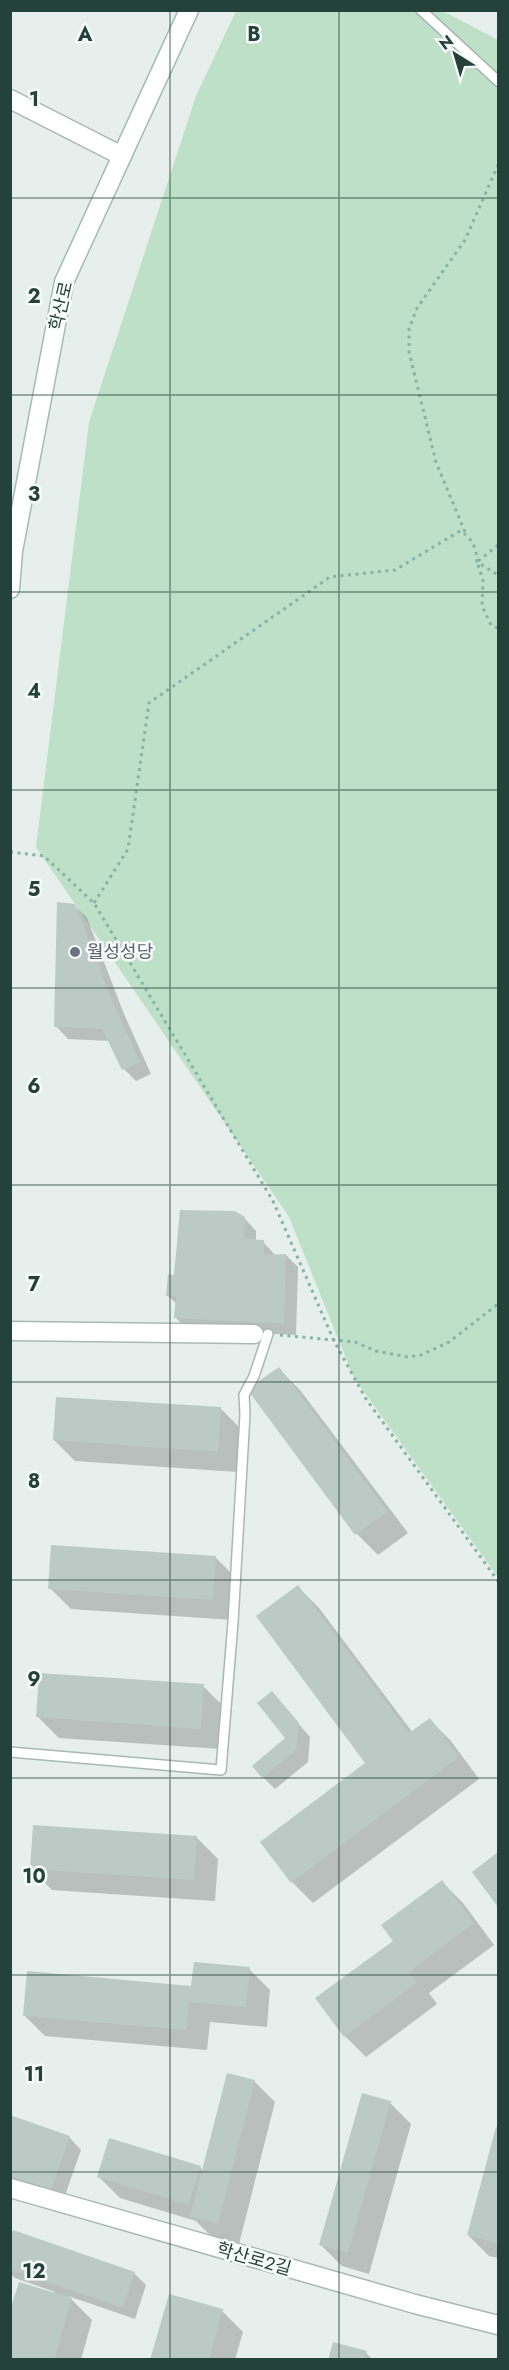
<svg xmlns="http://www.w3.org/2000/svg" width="509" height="2370" font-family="Jost,'Noto Sans KR',sans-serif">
	<rect width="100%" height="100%" fill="#e6efeb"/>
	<polygon fill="#bfe0c8" points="236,11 443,11 498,40 498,1577 354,1378 289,1217 36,847 89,422 196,96"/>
	<g fill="#0003">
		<polygon points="74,905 87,918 124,1014 151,1074 136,1081 124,1069 110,1041 68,1039 56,1026"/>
		<polygon points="244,1218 256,1231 256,1241 263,1242 276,1256 286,1255 298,1267 296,1335 188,1330 176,1318 177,1304 167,1295 175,1276"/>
		<polygon points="279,1369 300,1390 408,1533 378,1555 357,1534 249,1389"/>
		<polygon points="220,1408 241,1429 238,1472 75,1461 54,1440"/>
		<polygon points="215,1557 236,1578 233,1620 71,1609 50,1588"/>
		<polygon points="298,1587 319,1608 413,1733 430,1720 451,1741 479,1779 313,1903 292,1882 262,1842 368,1763"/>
		<polygon points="203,1686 224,1707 221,1749 59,1738 38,1717"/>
		<polygon points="272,1693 310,1737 308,1762 275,1789 263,1777 288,1739"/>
		<polygon points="197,1838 218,1859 215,1901 52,1890 31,1869"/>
		<polygon points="498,1854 498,1904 475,1872"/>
		<polygon points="442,1882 463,1903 494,1945 429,1993 437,2004 366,2057 345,2036 395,1941"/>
		<polygon points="249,1969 270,1990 267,2027 210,2022 207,2050 45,2036 24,2015 193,1987"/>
		<polygon points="254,2081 275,2102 239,2244 213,2238 196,2221 120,2198 99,2177 200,2167 203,2171"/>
		<polygon points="390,2103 411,2124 369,2274 342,2266 321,2245"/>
		<polygon points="10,2117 69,2137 81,2150 63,2201 10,2183"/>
		<polygon points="497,2128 498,2129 498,2258 489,2256 468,2235"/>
		<polygon points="10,2243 134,2273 146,2285 135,2319 68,2296 92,2320 81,2360 10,2360 55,2292 15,2278 10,2274"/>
		<polygon points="222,2311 243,2332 235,2360 151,2360"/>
		<polygon points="366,2353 373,2360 329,2360"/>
	</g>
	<g fill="#bbcac4">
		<polygon points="57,902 75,904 112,1000 140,1062 122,1070 102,1029 54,1027"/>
		<polygon points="180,1210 235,1211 245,1217 244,1239 264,1240 264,1255 286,1254 284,1324 174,1318 176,1297 166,1296 168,1274 174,1275"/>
		<polygon points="279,1367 388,1512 355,1535 247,1389"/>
		<polygon points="56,1397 221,1407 218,1452 53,1440"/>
		<polygon points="51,1545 216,1556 213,1600 48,1589"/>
		<polygon points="298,1585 409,1733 430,1718 459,1757 291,1883 260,1842 365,1763 256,1616"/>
		<polygon points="39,1673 204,1684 201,1729 36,1717"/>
		<polygon points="272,1691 299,1723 296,1750 262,1778 252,1766 285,1738 257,1703"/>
		<polygon points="33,1825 197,1836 194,1880 30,1869"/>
		<polygon points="498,1852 498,1907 472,1872"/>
		<polygon points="442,1880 474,1923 409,1972 417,1983 344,2037 315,1998 393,1941 381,1925"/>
		<polygon points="194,1962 250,1967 246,2007 189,2002 186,2030 23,2016 27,1971 191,1986"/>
		<polygon points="227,2073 255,2080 218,2224 190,2217"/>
		<polygon points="362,2093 391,2101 348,2253 319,2245"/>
		<polygon points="10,2115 70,2136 51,2190 10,2176"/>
		<polygon points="496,2127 498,2127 498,2244 467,2235"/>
		<polygon points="109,2138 201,2166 188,2205 97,2177"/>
		<polygon points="13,2230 135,2272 123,2308 10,2269 10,2238"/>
		<polygon points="19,2282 72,2298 54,2360 10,2360 10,2310"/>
		<polygon points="169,2294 223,2309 209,2360 150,2360"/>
		<polygon points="333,2342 367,2351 365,2360 328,2360"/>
	</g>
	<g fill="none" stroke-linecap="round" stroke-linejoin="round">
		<defs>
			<g id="service">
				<polyline points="421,10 498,81"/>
				<polyline points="10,1752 221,1770 233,1622 245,1414 244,1395 254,1376 268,1334"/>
			</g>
			<g id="minor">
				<polyline points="10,99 122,156"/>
				<polyline points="10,1331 254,1334"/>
				<polyline points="10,2188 415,2304 498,2325"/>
			</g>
			<polyline id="secondary" points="10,589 13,551 64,282 189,10"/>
		</defs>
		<use href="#service" stroke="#a8b8b2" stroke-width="12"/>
		<use href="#minor" stroke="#a8b8b2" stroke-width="21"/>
		<use href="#secondary" stroke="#a4bbb3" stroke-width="21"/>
		<g stroke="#86b3a5" stroke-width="3" stroke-dasharray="3 4.5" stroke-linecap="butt">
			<polyline points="465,532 436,462 409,352 409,329 417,308 465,240 498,165"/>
			<polyline points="498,545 477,562 483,580 482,606 491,625 498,628"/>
			<polyline points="10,852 44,856 94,903 273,1201 334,1341 366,1399 498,1581"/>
			<path d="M94,903L128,849L149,703L330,577L395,570L460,531C472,537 477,549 477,562L498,575"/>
			<polyline points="280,1335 355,1342 376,1351 408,1357 421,1355 449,1342 498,1304"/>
		</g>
		<use href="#service" stroke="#fff" stroke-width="9"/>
		<use href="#minor" stroke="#fff" stroke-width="18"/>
		<use href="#secondary" stroke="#fff" stroke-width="18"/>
	</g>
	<path fill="none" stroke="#24423a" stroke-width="1.5" stroke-opacity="0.55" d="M170,10V2360M339,10V2360M10,198H498M10,395H498M10,592H498M10,790H498M10,988H498M10,1185H498M10,1382H498M10,1580H498M10,1778H498M10,1975H498M10,2172H498"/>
	<circle fill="#6b7280" stroke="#f7fbf9" stroke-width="2" cx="75" cy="952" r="6"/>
	<g text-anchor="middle" stroke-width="5" stroke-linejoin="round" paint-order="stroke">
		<g font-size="18" fill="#24423a" stroke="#f7fbf9">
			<text transform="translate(61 306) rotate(-77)" y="6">학산로</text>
			<text transform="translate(254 2259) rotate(16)" y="6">학산로2길</text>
		</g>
		<g font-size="18" fill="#5b616d" stroke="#f7fbf9" text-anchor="start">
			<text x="87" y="958">월성성당</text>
		</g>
	</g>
	<g font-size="20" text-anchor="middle" font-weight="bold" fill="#24423a" stroke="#f7fbf9" stroke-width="5" stroke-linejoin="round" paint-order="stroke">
		<text x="85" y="41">A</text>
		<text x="254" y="41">B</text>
		<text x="34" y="106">1</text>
		<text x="34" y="303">2</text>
		<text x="34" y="501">3</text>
		<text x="34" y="698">4</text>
		<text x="34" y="896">5</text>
		<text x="34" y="1093">6</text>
		<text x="34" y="1291">7</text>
		<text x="34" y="1488">8</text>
		<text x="34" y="1686">9</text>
		<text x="34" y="1883">10</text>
		<text x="34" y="2081">11</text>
		<text x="34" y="2278">12</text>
	</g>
	<rect width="509" height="2370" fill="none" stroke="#24423a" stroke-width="24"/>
	<g transform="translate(455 54) rotate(323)" stroke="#f7fbf9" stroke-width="4.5" paint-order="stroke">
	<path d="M0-4.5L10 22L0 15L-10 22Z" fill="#24423a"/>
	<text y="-9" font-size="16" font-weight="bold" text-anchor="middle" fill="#24423a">N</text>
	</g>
</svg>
